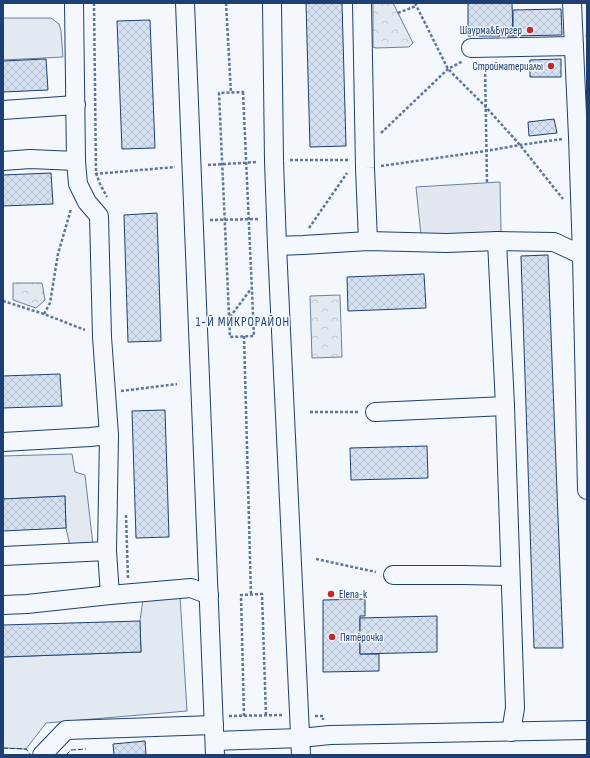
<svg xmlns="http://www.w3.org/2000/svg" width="590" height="758" font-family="'Sofia Sans Condensed',sans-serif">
	<defs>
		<pattern id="forest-crowns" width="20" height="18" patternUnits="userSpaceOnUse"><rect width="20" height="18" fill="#e3e9f0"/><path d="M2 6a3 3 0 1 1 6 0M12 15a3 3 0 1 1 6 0" fill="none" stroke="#c2c9d1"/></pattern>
		<pattern id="building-cross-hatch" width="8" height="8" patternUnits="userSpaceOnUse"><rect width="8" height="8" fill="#d5e0f0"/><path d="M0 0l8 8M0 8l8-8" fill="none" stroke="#b6c1d1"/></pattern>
	</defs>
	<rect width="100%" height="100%" fill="#f4f7fb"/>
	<g fill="#e3e9f0" stroke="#687fa3">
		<polygon points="3,18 51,18 59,24 61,31 63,57 3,60"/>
		<polygon points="72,454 75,472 85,475 93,545 70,546 66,528 65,496 3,499 3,456"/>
		<polygon points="180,596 187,711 46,723 26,749 3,748 3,657 141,652 140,621 143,599"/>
	</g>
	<g fill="url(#forest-crowns)" stroke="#687fa3">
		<polygon points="373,3 393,3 413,43 409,47 376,48 373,47"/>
		<polygon points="13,283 42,283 45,300 36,308 13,300"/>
		<polygon points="340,295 342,357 312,358 310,296"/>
	</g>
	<polygon fill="#e3e8f0" stroke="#687fa3" points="500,182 501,232 421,235 416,187"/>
	<g fill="url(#building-cross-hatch)" stroke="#1d3f73">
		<polygon points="306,3 342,3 346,146 310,147"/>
		<polygon points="468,3 512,3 513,36 468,36"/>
		<polygon points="561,9 562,35 513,36 513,10"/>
		<polygon points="150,20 155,148 122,149 117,21"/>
		<polygon points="46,59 48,90 3,92 3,61"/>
		<polygon points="561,59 561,77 530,77 530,60"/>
		<polygon points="554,119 557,133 529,136 528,122"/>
		<polygon points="51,173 53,204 3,206 3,175"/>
		<polygon points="157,213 161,341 128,342 124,215"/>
		<polygon points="548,255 563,648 534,648 521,256"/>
		<polygon points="424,274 426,308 348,311 347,277"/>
		<polygon points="60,374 62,406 3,408 3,376"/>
		<polygon points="165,410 169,537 136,538 132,411"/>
		<polygon points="427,446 428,478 351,480 350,448"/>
		<polygon points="65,496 66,528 3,531 3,499"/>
		<polygon points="365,599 365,616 360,616 360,654 379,654 379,671 323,672 323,600"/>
		<polygon points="437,616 437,652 360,654 360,618"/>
		<polygon points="140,621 141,652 3,657 3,625"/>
		<polygon points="145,741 146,755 114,755 113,744"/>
	</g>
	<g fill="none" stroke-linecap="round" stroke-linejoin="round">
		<defs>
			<g id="minor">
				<polyline points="74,3 76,161 78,184 87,202 99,216 102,337 109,435 107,551 110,595"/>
				<polyline points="185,3 215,755"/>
				<polyline points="272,3 274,161 277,246 301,755"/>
				<polyline points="362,3 365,168 368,241"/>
				<polyline points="572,3 578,137 582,255 587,490"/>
				<polyline points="471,48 574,46"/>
				<polyline points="3,110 76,105"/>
				<polyline points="3,161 30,159 76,161"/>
				<polyline points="497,241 505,406 515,708 511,732"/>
				<polyline points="277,246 303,245 368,241 447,243 497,241 554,242 582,255 587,257"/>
				<polyline points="375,412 505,406"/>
				<polyline points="3,442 90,437 109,435"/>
				<polyline points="3,556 107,551"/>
				<polyline points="393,575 462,575 510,576"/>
				<polyline points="3,605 27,604 110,595 191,588 209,595"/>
				<polyline points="215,741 300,738 330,735 587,730"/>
				<polyline points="42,755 66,730 214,725"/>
			</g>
		</defs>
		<use href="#minor" stroke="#1d3f73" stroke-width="20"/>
		<g stroke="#5e769c" stroke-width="2.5" stroke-dasharray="3 2" stroke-linecap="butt">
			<polyline points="94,3 96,173 100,184 107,197"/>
			<polyline points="226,3 231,93"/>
			<polyline points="415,3 448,69 485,106 520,145 563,199"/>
			<polyline points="398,13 416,6"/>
			<polyline points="485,64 487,184"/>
			<polygon points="243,92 254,336 230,337 219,93"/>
			<polyline points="381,133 448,69 463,61"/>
			<polyline points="290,160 349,160"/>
			<polyline points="208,165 257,162"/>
			<polyline points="381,166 486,151 520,145 562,139"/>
			<polyline points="95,174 175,167"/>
			<polyline points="210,220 259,219"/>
			<polyline points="309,228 347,173"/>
			<polyline points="3,301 44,314 85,330"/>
			<polyline points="44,314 50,303 58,254 71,209"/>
			<polyline points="230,317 251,289"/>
			<polyline points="244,336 251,595"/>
			<polyline points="121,391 177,384"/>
			<polyline points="310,412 358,412"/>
			<polyline points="126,515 128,578"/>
			<polyline points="316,559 376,572"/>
			<polyline points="229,716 282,715"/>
			<polyline points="244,716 241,595 262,594 266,716"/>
			<polyline points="315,716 323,716 323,720"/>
		</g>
		<use href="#minor" stroke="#f4f7fb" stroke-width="18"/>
		<g stroke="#1d3f73" stroke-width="1" stroke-dasharray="5 2" stroke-linecap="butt">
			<polyline points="587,25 586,39 587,40"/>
			<polyline points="3,748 26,749 31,755"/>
			<polyline points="66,755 71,750 86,749"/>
		</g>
	</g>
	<g fill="#c62828" stroke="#f4f7fb" stroke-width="1.5">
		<circle cx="530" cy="30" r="4"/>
		<circle cx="551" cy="66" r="4"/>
		<circle cx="331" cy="594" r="4"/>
		<circle cx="332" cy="637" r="4"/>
	</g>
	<g text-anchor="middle" stroke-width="3" stroke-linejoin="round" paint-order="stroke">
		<g font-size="11" fill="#1d3f73" stroke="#f4f7fb" text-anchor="end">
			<text x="522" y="34">Шаурма&amp;Бургер</text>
			<text x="543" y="70">Стройматериалы</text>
			<text x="339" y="598" text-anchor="start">Elena-k</text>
			<text x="340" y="641" text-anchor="start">Пятёрочка</text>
		</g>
		<g font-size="13" letter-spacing="1" fill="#1d3f73" stroke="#f4f7fb">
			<text x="243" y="326">1-Й МИКРОРАЙОН</text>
		</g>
	</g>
	<rect width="590" height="758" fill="none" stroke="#1d3f73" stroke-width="8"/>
</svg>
